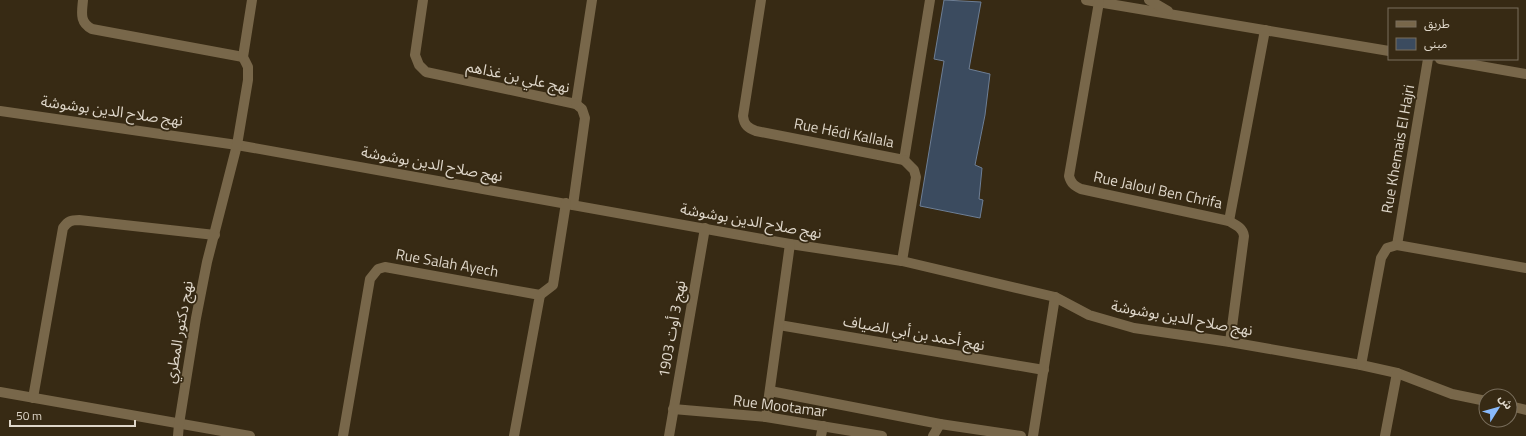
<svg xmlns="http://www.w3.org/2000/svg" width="1526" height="436" font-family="'Titillium Web','Noto Sans Arabic',sans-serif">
	<rect width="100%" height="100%" fill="#372a14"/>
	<polygon fill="#3b4b5f" stroke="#6d7e95" points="944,0 981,2 969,69 990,74 985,115 975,165 982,168 979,199 983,200 980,218 920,206 944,61 934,59"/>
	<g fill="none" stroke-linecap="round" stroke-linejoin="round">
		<g stroke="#78674a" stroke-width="10">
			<path d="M83,0C82,12 79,22 92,29L243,57"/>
			<polyline points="423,0 415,55 419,65 426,72 576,104 592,0"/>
			<path d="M761,0L743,116C744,125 748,128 756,131L904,160L930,0"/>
			<polyline points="1086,0 1389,51"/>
			<polyline points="1149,0 1168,11"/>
			<path d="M1099,2L1069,176C1071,184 1075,186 1081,189L1229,221L1265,30"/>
			<polyline points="1440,59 1526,74"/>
			<polyline points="0,111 237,145 790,244 902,261 1055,297 1089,315 1134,328 1230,342 1361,365 1397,373 1452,394 1486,401"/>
			<polyline points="573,205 585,118 582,109 576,104"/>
			<path d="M1229,221C1236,225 1243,228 1244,236L1230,342"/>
			<polyline points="1397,245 1428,59"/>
			<polyline points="902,261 916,177 914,170 904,160"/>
			<polyline points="540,295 553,285 566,203"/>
			<polyline points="779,325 1044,370"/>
			<polyline points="1361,365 1381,258 1387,248 1397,245 1526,268"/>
			<polyline points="770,391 940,424 933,436"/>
			<polyline points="0,392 250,436"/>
			<path d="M33,398L63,228C68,221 71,220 79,220L215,235"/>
			<polyline points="1510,406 1526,410"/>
			<polyline points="673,409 766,417 882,436"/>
			<polyline points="766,417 790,244"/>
			<polyline points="940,424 1021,436"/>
			<polyline points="178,436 179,424 196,318 207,262 237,145 248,80 248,67 243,57 252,0"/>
			<polyline points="343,436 370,279 378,269 385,267 540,295 514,436"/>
			<polyline points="669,436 705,228"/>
			<polyline points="821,436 823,426"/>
			<polyline points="1033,436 1055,297"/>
			<polyline points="1385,436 1397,373"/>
		</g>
	</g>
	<g text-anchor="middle" stroke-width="3.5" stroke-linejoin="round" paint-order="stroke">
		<g font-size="15" fill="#dfd7ca" stroke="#372a14">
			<text transform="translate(518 77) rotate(12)" y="5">نهج علي بن غذاهم</text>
			<text transform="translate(112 111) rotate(8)" y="5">نهج صلاح الدين بوشوشة</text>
			<text transform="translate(844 133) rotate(11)" y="5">Rue Hédi Kallala</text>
			<text transform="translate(1398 149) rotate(-80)" y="5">Rue Khemais El Hajri</text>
			<text transform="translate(432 164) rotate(10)" y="5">نهج صلاح الدين بوشوشة</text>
			<text transform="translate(1158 190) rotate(12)" y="5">Rue Jaloul Ben Chrifa</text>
			<text transform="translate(751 221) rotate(10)" y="5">نهج صلاح الدين بوشوشة</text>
			<text transform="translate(447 263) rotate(10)" y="5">Rue Salah Ayech</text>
			<text transform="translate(1182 318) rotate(10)" y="5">نهج صلاح الدين بوشوشة</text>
			<text transform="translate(672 329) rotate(-80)" y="5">نهج 3 أوت 1903</text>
			<text transform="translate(179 332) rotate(-80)" y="5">نهج دكتور المطري</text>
			<text transform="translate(914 333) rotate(10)" y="5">نهج أحمد بن أبي الضياف</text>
			<text transform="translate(780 406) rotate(7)" y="5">Rue Mootamar</text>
		</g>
	</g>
	<rect x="1388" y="8" width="130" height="52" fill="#372a14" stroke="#7a6f5d"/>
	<rect x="1396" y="21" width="20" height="6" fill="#78674a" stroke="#7a6f5d"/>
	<text x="1424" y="28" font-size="12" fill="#dfd7ca">طريق</text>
	<rect x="1396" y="38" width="20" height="12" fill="#3b4b5f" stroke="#7a6f5d"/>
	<text x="1424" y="48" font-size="12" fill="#dfd7ca">مبنى</text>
	<g transform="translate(1498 408) rotate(53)"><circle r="19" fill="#372a14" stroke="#7a6f5d"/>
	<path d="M0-3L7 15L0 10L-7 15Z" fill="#89bafc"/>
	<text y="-6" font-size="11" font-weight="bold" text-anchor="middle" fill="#dfd7ca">ش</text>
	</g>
	<path d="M10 420v6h125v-6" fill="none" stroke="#dfd7ca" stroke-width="2"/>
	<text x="16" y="420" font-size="12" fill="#dfd7ca" stroke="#372a14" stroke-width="3" paint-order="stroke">50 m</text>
</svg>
